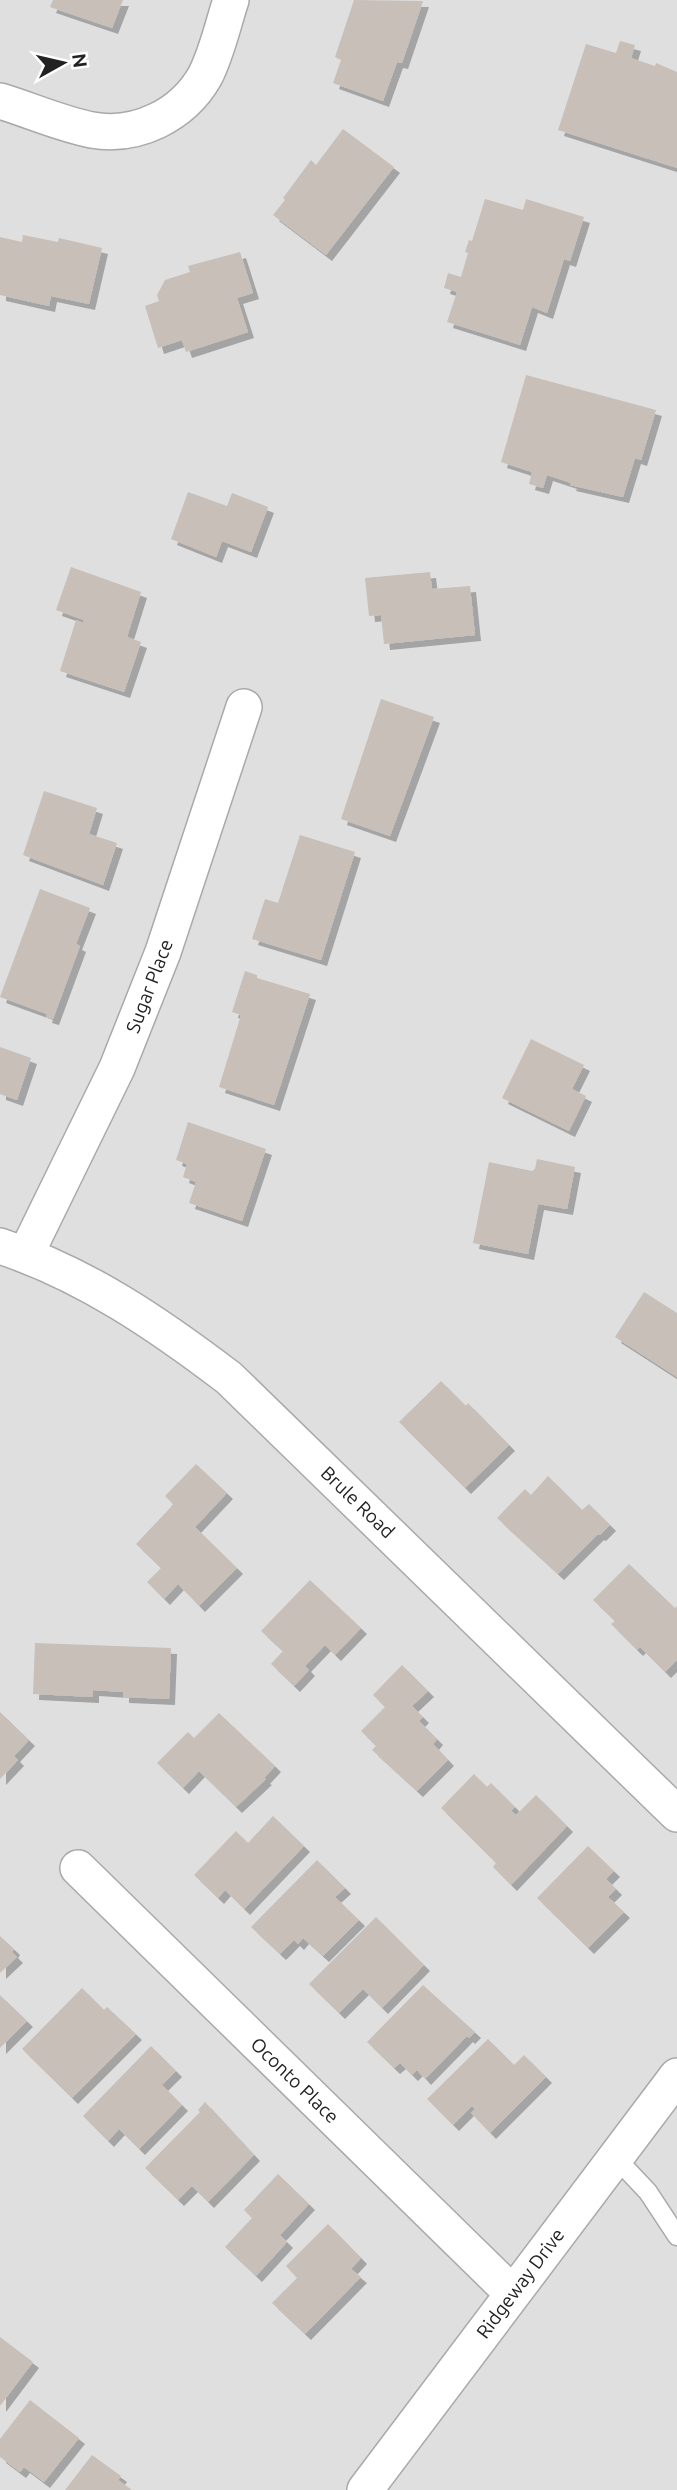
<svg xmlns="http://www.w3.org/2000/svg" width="677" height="2490" font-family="Ubuntu,sans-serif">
	<defs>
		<filter id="shadow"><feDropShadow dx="6" dy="6" stdDeviation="0" flood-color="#0004"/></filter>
	</defs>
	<rect width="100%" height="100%" fill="#f2efe9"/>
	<rect fill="#e0dfdf" x="0" y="0" width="677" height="2490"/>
	<g fill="#c7bfb8" filter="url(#shadow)">
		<polygon points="53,0 123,0 112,28 50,7"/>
		<polygon points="354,0 423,1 402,63 397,62 383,101 333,83 341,60 335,57"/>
		<polygon points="620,41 635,45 631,58 655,66 656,63 677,72 677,168 558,130 586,44 616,53"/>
		<polygon points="343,129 394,167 326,255 273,215 285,200 283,198 311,160 316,165"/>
		<polygon points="485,199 523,210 526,199 584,217 570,261 564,259 547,313 532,307 520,345 447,322 457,292 444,288 448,273 461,277 468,253 465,252 469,240 472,241"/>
		<polygon points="23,235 58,242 59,238 102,248 89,304 51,296 49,306 0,295 0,237 22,242"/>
		<polygon points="240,252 253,293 237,298 248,332 186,352 182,340 158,348 145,306 159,301 157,295 165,280 190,272 188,266"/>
		<polygon points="526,375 656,410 641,460 635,458 623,497 570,485 571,483 547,475 543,488 529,484 532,472 501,462"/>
		<polygon points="188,492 227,506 232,493 268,507 251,552 222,541 216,557 171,539"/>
		<polygon points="71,567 141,592 127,637 141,642 124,692 60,671 76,620 83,623 84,620 56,610"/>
		<polygon points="430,572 432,589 470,586 475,635 384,644 381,615 369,616 365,578"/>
		<polygon points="381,699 434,717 390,836 341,819"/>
		<polygon points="44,791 97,808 89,834 117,843 103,885 23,855"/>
		<polygon points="300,835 355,852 321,960 252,939 265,899 278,903"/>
		<polygon points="40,889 90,908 76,944 80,946 53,1019 46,1017 47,1014 0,997"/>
		<polygon points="245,971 257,975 257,978 310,994 274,1105 219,1087 241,1015 232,1012"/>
		<polygon points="531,1039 584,1065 572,1089 586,1096 569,1131 502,1098"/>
		<polygon points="0,1047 31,1058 17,1100 0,1094"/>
		<polygon points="188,1122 266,1149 242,1221 189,1203 196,1182 183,1177 187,1164 176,1160"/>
		<polygon points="537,1159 575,1167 567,1209 538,1204 528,1254 473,1243 489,1162 532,1171 535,1169"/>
		<polygon points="644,1292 677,1313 677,1377 615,1337"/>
		<polygon points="441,1381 466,1406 468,1403 509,1445 465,1488 399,1422"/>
		<polygon points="196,1464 227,1493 195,1527 237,1568 199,1606 178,1584 164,1599 147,1582 161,1568 136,1544 170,1508 173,1504 165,1496"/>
		<polygon points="548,1476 582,1510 589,1504 610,1525 600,1535 598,1534 558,1574 497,1518 525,1489 531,1495"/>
		<polygon points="629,1564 675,1608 677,1606 677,1660 665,1672 640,1647 637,1650 611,1624 615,1621 593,1600"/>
		<polygon points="310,1580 361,1628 335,1655 325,1645 305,1666 309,1670 294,1686 271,1664 283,1651 261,1631"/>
		<polygon points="35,1643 171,1648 169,1699 123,1697 123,1692 93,1690 93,1697 33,1694"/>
		<polygon points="402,1665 428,1691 412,1706 423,1717 419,1721 437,1739 433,1744 448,1760 417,1791 372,1750 376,1746 361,1731 385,1707 373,1695"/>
		<polygon points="0,1712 29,1740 14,1756 18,1760 0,1779"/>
		<polygon points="219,1713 275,1766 264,1778 266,1779 236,1807 199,1771 183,1788 157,1763 188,1732 194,1738"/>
		<polygon points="474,1774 487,1787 491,1783 515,1807 511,1811 516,1815 536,1795 567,1826 511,1885 493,1867 496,1863 441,1808"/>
		<polygon points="273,1816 304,1846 244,1909 225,1890 218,1898 194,1875 236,1831 248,1843"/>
		<polygon points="588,1846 614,1871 606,1879 616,1889 608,1897 624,1912 588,1948 537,1898"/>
		<polygon points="317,1860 345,1888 335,1897 359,1920 323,1956 303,1938 298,1944 294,1940 280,1954 251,1927"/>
		<polygon points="376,1917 424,1965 382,2008 363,1989 339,2013 309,1984"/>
		<polygon points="0,1936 14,1949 12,1952 17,1957 0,1973"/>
		<polygon points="423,1985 475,2032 469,2038 467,2036 425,2079 417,2070 412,2075 400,2063 394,2068 367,2042"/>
		<polygon points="82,1988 104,2010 107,2007 136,2034 72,2098 22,2049"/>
		<polygon points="0,1995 27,2021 0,2048"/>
		<polygon points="488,2039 514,2065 524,2055 546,2077 490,2133 471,2113 475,2109 472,2106 453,2125 427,2099"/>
		<polygon points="151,2046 176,2071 162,2085 182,2105 139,2149 119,2129 108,2141 83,2116"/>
		<polygon points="205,2102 254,2155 208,2202 192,2186 178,2200 145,2168 200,2112 198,2110"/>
		<polygon points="278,2174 309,2204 280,2235 287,2242 256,2276 225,2247 252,2218 244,2210"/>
		<polygon points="328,2224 361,2258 351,2269 361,2277 305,2334 272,2303 297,2278 286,2266"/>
		<polygon points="0,2337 33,2362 0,2406"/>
		<polygon points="30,2400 79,2438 44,2482 24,2467 20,2472 0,2457 0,2439"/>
		<polygon points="92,2455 121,2476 118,2480 132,2490 65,2490"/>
	</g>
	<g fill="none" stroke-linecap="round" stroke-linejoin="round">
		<defs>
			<polyline id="lane" points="615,2157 648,2192 677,2236"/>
			<g id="street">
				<path d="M0,101C30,110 61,124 92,130C137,138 183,115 205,76C217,53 223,24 231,0"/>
				<path d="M0,1246C85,1274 158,1324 229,1378L677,1814"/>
				<polyline points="26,1254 117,1068 163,952 244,707"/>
				<polyline points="78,1868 512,2293"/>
				<polyline points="365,2490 677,2076"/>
			</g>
		</defs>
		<use href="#lane" stroke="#a9a9a9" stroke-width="21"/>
		<use href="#street" stroke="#a9a9a9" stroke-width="38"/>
		<use href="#lane" stroke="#fff" stroke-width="18"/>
		<use href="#street" stroke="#fff" stroke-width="35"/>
	</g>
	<g text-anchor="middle" stroke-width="5" stroke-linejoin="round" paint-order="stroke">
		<g font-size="19" fill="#222" stroke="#fff">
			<text transform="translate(149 986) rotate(-69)" y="7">Sugar Place</text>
			<text transform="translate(358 1502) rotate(44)" y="7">Brule Road</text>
			<text transform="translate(295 2080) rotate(44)" y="7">Oconto Place</text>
			<text transform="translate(520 2283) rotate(-53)" y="7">Ridgeway Drive</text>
		</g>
	</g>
	<g transform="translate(63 63) rotate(82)" stroke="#ffffff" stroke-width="5" paint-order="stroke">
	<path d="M0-5L12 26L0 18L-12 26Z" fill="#222222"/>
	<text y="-10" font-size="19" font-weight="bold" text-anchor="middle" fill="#222222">N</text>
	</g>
</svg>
